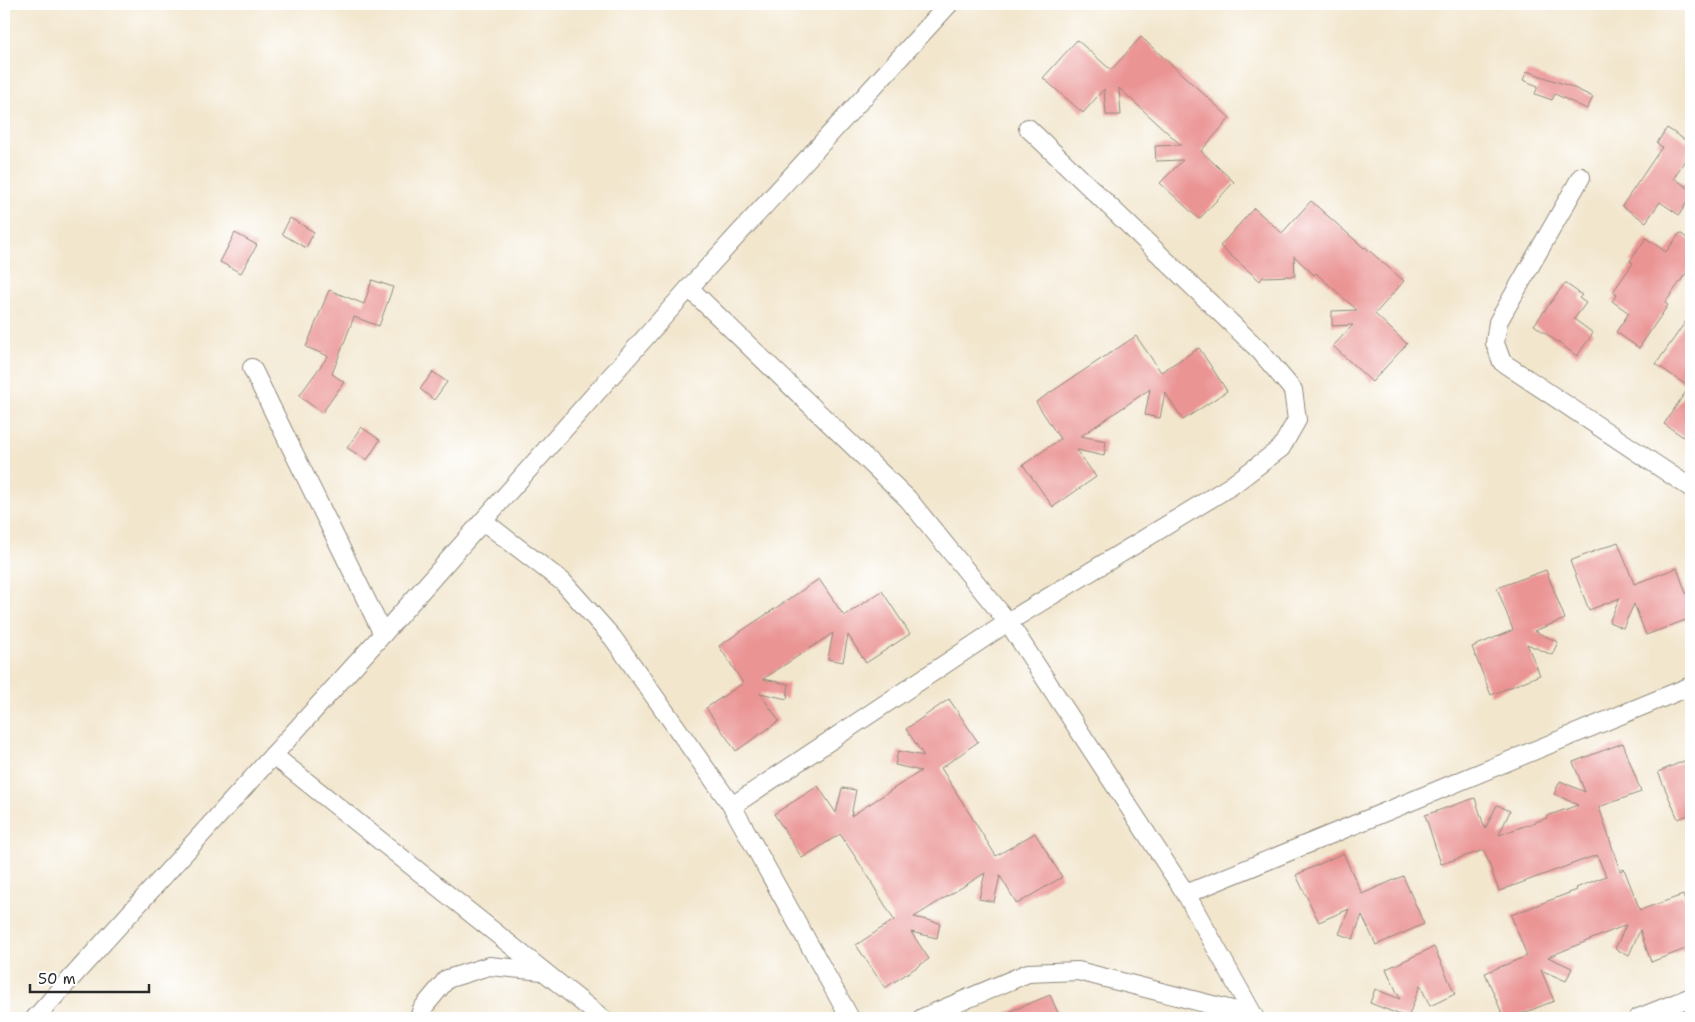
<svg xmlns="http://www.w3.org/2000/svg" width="1695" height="1022" font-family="'Shantell Sans',sans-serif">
	<rect width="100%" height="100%" fill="#fff"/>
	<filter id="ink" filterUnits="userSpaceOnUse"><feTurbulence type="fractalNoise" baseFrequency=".02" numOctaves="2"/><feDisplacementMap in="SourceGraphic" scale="10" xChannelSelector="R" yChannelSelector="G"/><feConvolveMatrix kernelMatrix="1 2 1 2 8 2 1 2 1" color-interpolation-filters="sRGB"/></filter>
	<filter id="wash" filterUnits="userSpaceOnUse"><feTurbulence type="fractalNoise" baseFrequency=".0096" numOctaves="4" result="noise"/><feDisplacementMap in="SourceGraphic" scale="20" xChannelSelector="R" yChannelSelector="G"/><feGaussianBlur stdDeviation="1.12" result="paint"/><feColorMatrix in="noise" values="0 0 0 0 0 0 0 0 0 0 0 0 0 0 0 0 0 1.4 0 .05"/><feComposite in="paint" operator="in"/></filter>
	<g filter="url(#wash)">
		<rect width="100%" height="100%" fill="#f2e6cd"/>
		<g id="blocks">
			<g fill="#eb9494">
				<polygon points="1141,37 1230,118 1201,151 1234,182 1199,219 1160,183 1183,160 1156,161 1155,146 1181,145 1119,88 1121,115 1106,115 1104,89 1083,113 1043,78 1077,40 1111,70"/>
				<polygon points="1527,71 1572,87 1593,97 1587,109 1555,94 1552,100 1535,94 1538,86 1523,80"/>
				<polygon points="1667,128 1691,144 1691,150 1674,178 1691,190 1691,196 1679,215 1660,202 1646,222 1622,206 1662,147 1657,143"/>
				<polygon points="1311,201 1364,248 1365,247 1404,281 1375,314 1407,344 1372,382 1333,346 1353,325 1332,326 1332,311 1357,310 1316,273 1314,275 1294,256 1295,276 1263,277 1260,281 1220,246 1254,208 1282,233"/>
				<polygon points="290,218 314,232 306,248 282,234"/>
				<polygon points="235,233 257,245 241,273 220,262"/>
				<polygon points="1680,233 1691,241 1691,266 1665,303 1668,305 1639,348 1616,332 1629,313 1612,301 1617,295 1613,292 1633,263 1630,261 1646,238 1666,252"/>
				<polygon points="372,280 393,287 379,326 354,317 332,374 344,382 322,413 299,396 328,356 306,347 329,290 364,304"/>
				<polygon points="1565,283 1582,295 1579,298 1586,303 1574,319 1593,333 1577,356 1534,325"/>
				<polygon points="1691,314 1691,442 1664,424 1689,387 1656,364"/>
				<polygon points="1136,336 1161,372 1199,348 1227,391 1183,420 1165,392 1160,418 1145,415 1150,389 1081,436 1106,441 1104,456 1077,450 1096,477 1053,507 1023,465 1060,439 1036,402"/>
				<polygon points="433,372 447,382 434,400 420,389"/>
				<polygon points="361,427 380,440 367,460 347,448"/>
				<polygon points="1618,542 1634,584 1677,568 1691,607 1691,618 1646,635 1634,604 1623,628 1609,622 1620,598 1589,610 1570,561"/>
				<polygon points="1546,570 1565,619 1534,631 1558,642 1552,655 1527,644 1540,675 1491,695 1472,647 1513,630 1497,588"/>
				<polygon points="819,579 844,616 882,591 910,634 866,663 848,635 843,662 828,659 833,633 763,679 789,684 787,699 760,693 779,721 736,751 706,708 743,683 719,646"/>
				<polygon points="949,699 978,742 941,768 996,856 1035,833 1062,877 1017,904 1000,876 994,902 979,899 985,873 914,917 940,923 937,938 911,932 929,959 885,988 856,945 894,920 871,882 872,882 840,834 802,858 774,814 818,786 836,813 842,788 856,790 851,816 921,771 895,765 898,751 924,756 906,729"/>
				<polygon points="1623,743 1641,792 1599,807 1620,871 1624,869 1640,910 1683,895 1691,918 1691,947 1651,962 1640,930 1629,955 1615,949 1626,925 1548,957 1572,968 1566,981 1541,970 1554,1001 1511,1018 1504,1018 1485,973 1527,956 1511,915 1577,890 1576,888 1606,876 1597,855 1499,891 1484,850 1441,864 1425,815 1475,798 1485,829 1497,805 1510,811 1499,835 1547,818 1547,816 1578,805 1554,794 1560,781 1585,792 1573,762"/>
				<polygon points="1691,758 1691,814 1678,819 1658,772"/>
				<polygon points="1343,853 1362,894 1403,876 1424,924 1376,945 1362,915 1353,939 1339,934 1349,909 1319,922 1296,875"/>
				<polygon points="1434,947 1455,994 1430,1006 1420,985 1408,1018 1370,1003 1375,989 1400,999 1386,969"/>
				<polygon points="1050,995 1058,1013 1053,1015 1055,1018 994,1018"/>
			</g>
		</g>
	</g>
	<g filter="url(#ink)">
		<use href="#blocks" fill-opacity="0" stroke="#8e887c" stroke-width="1"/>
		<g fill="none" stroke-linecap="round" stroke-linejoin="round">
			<defs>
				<g id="minor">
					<polyline points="1581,177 1498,322 1495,343 1502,362 1691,488"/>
					<polyline points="689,288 908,499 1008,622 1186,894"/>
					<polyline points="252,368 383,634"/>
					<polyline points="483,521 563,582 613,638 732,806 850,1018"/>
					<polyline points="273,755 602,1018"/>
					<polyline points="732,806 1008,622 1231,486 1281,448 1297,420 1293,390 1260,351 1028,128"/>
					<polyline points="35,1018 383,634 689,288 949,4"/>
					<polyline points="419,1018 422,1009 447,979 489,966 543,971"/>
					<polyline points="922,1018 1028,973 1078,971 1252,1015"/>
					<polyline points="1255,1018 1186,894 1691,686"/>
					<polyline points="1638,1018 1691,997"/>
				</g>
			</defs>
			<use href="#minor" stroke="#8e887c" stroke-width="20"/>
			<use href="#minor" stroke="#fff" stroke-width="18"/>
		</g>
	</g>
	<rect width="1695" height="1022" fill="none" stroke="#fff" stroke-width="20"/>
	<path d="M30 984v8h119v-8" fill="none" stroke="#2b2b2b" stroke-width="2.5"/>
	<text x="38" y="984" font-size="15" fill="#2b2b2b" stroke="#ffffff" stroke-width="4" paint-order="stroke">50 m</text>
</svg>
